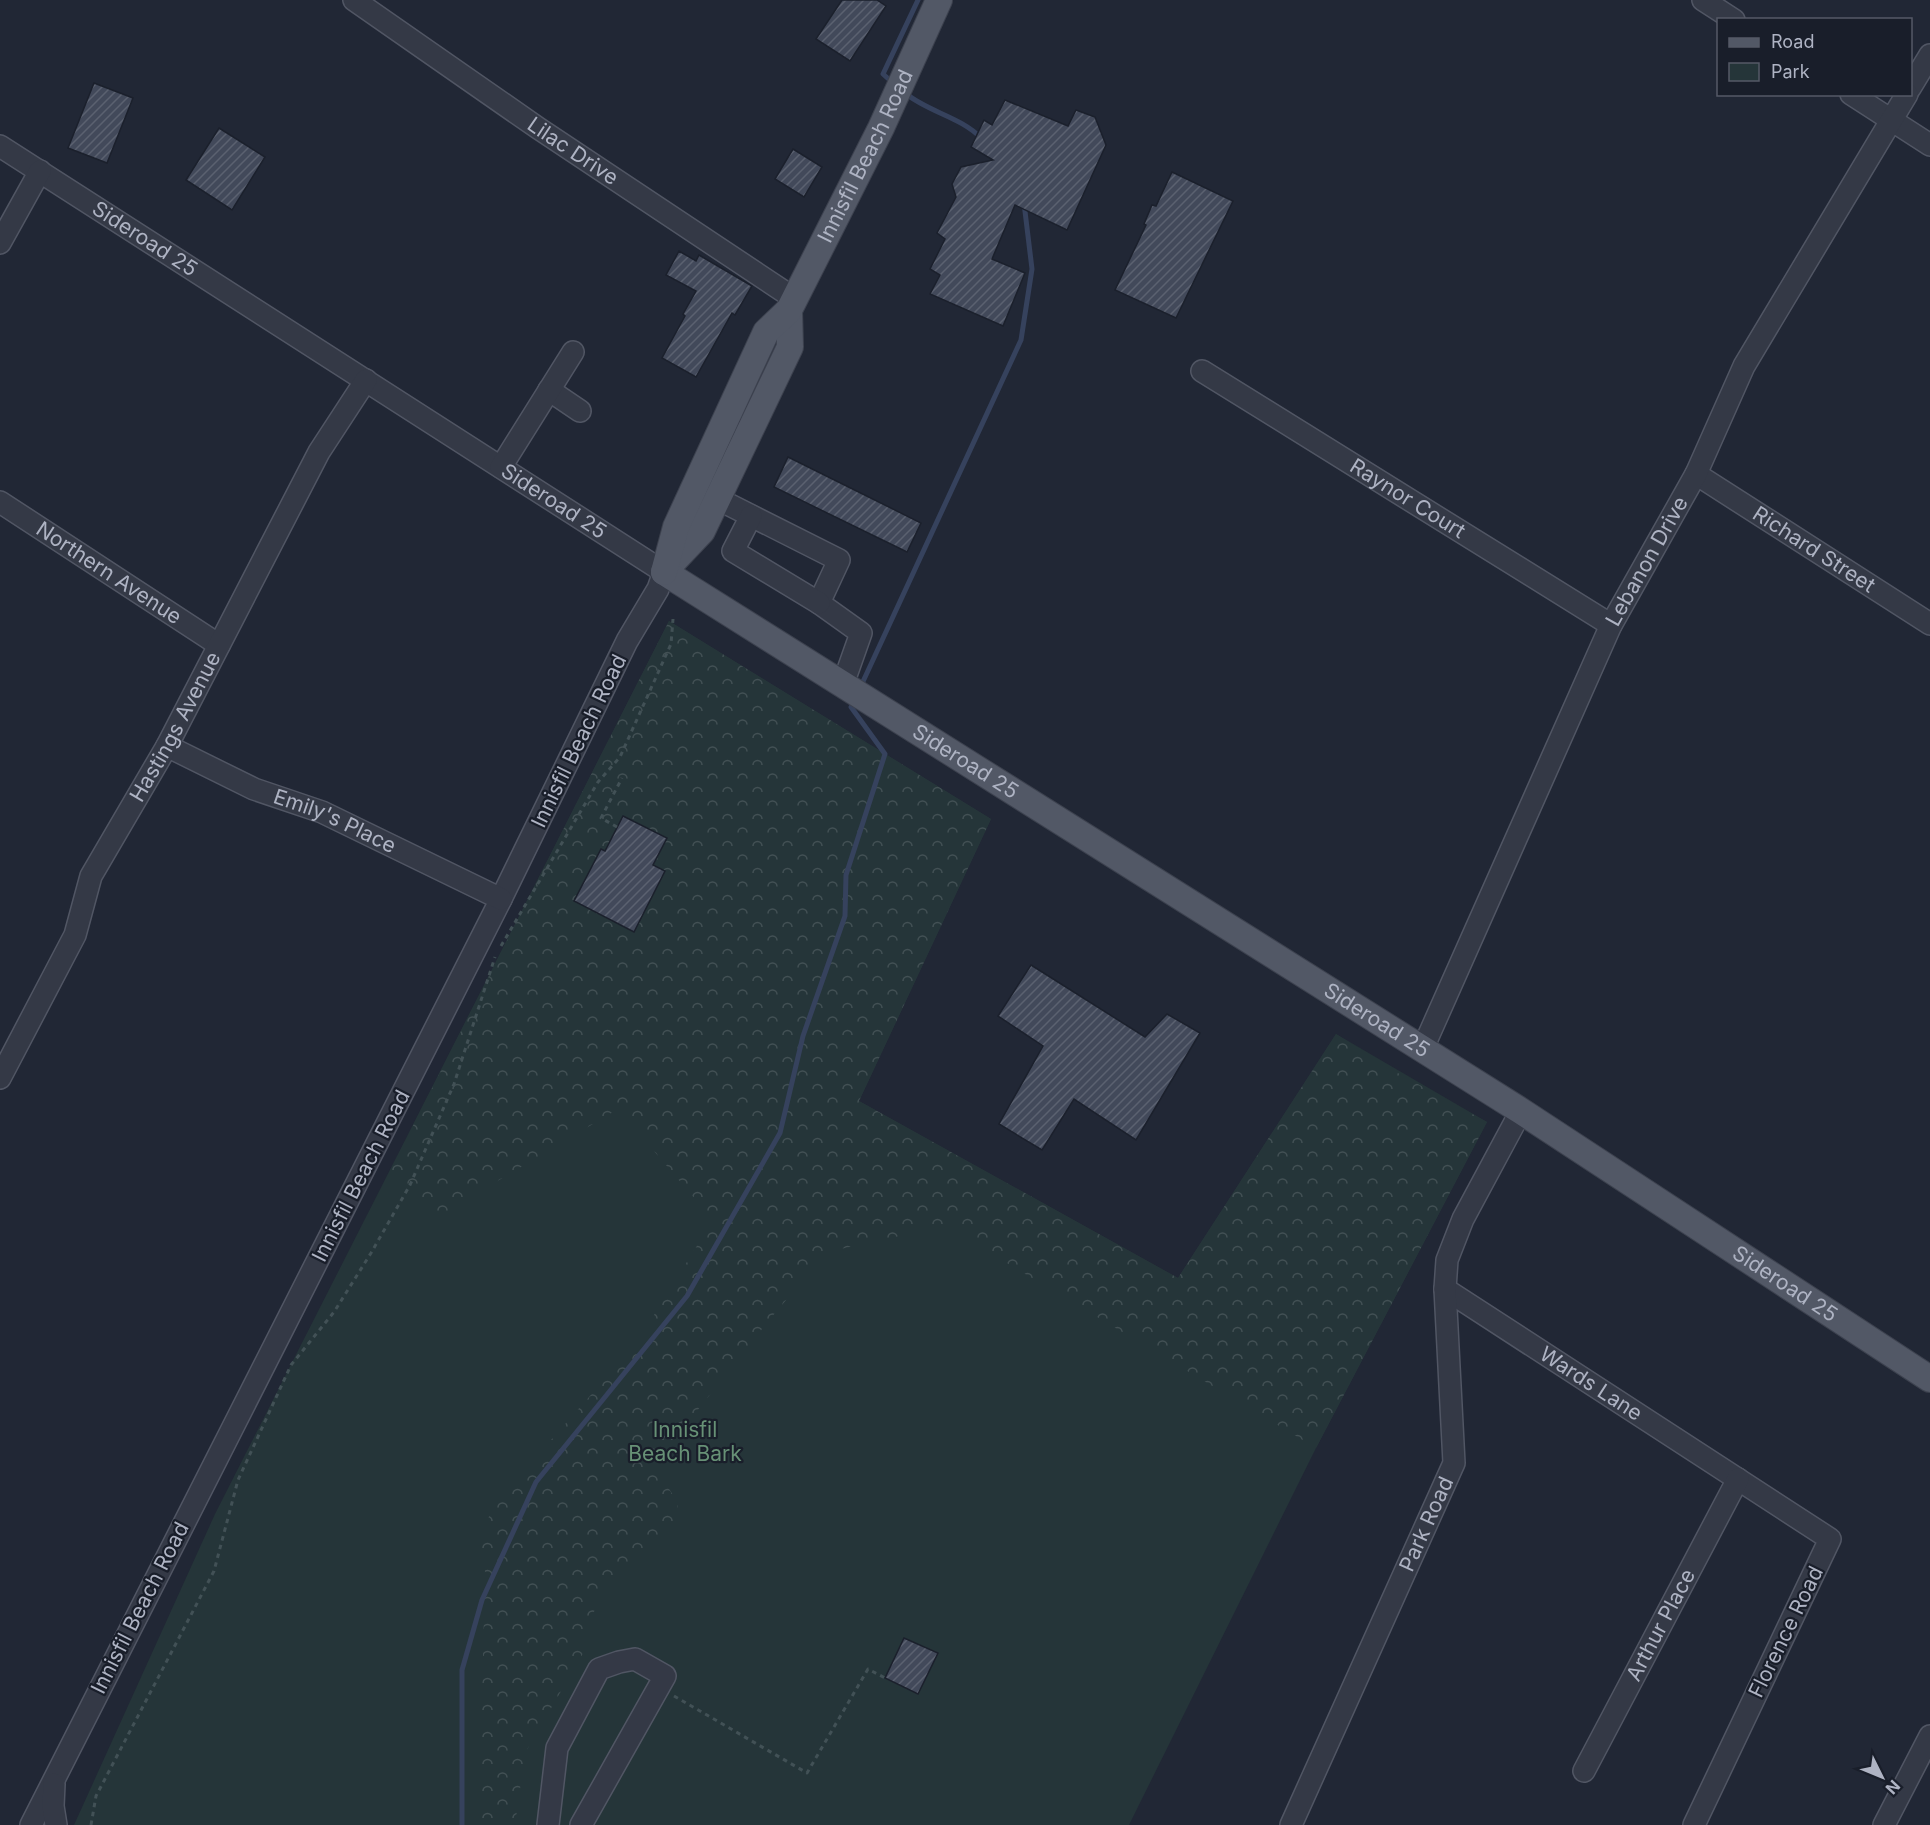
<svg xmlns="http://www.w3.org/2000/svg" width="1930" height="1825" font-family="Inter,sans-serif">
	<defs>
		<pattern id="forest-crowns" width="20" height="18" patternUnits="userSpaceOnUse" patternTransform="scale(1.5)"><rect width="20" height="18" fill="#253539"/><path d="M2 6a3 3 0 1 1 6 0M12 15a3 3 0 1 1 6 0" fill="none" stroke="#425054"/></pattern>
		<pattern id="building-hatch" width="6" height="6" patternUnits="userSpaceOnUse" patternTransform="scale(1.5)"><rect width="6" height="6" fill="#42495a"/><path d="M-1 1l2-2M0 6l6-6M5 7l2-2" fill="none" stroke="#5b6170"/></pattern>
	</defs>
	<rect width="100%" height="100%" fill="#212735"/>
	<polygon fill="#253539" points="669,621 991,819 859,1101 1178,1278 1336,1034 1487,1122 1316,1448 1129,1825 74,1825 215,1514"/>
	<polygon fill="url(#forest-crowns)" points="669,621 991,819 859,1101 1178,1278 1336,1034 1396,1072 1487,1122 1316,1448 945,1226 827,1252 770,1319 654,1465 678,1503 676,1522 606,1591 588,1622 585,1650 525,1753 515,1825 479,1825 485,1570 479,1536 497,1501 636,1344 713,1220 618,1109 434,1219 387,1177"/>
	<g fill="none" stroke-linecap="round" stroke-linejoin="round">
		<g stroke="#36425d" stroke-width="5">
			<polyline points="893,83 883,74 918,0"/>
			<path d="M905,93C928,112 961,117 981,138"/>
			<polyline points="860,688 1021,340 1032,269 1024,203"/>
			<polyline points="462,1825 462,1670 482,1600 536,1482 687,1296 780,1133 803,1036 845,916 846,875 885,754 851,707 855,699"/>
		</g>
	</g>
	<g fill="url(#building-hatch)" stroke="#1b202c" stroke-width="1.5">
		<polygon points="842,0 877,0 886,6 850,61 816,39"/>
		<polygon points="94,83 133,98 107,163 68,148"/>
		<polygon points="1005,100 1068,126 1076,110 1095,117 1106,145 1067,230 1015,205 992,259 1025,273 1003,326 930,294 940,275 930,269 945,239 937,233 956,197 952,184 961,167 993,160 971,147 984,120 992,125"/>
		<polygon points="219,128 265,157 232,210 186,180"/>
		<polygon points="793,149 822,167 804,197 775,179"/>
		<polygon points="1172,172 1233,201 1176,318 1115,290 1146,225 1144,224 1152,205 1156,206"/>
		<polygon points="679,251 696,261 699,255 752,286 735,315 732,313 696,377 662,358 685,316 683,314 696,291 666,275"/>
		<polygon points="788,457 921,523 907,552 774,487"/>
		<polygon points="623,816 667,838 653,865 665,871 634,932 574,901 601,849 605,851"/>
		<polygon points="1031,965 1145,1037 1167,1014 1200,1033 1136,1140 1074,1099 1042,1150 999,1124 1043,1046 998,1016"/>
		<polygon points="904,1638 938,1653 918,1694 885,1678"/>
	</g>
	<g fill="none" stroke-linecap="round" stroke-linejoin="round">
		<defs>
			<g id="minor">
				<path id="s1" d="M354,0L538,128L795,299"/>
				<polyline points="1703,0 1734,20"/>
				<polyline points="1910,88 1930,55"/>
				<polyline points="1851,94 1930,145"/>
				<path id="s2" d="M0,146L664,572L658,589L627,641L501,899L31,1825"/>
				<polyline points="0,243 40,171"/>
				<path id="s3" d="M1202,371L1611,625"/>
				<polyline points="549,390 580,411"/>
				<polyline points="501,467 573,352"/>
				<path id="s4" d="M1696,474L1930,624"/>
				<polyline points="718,499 839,560 819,603 861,633 843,684"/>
				<path id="s5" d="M0,502L219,645"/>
				<polyline points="751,516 733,551 819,603"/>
				<path id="s6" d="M167,746L254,789L322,812L501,899"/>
				<path id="s7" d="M1423,1048L1611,625L1696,474L1744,366L1907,94"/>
				<path id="s8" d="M0,1078L75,935L91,876L167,746L319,452L366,380"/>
				<path id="s9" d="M1445,1289L1830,1539L1694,1825"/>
				<path id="s10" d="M1584,1771L1738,1479"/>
				<polyline points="54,1784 53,1806 56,1825"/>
				<polyline points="548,1825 557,1748 599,1669 619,1662 635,1659 665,1676 581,1825"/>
				<path id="s11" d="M1291,1825L1454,1463L1445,1289L1447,1260L1463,1219L1521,1111"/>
				<polyline points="1884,1825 1930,1736"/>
			</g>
			<g id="major">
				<polyline points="666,569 702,531 790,347 789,310"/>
				<path id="s12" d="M664,572L1521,1111L1930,1379"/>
				<path id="s13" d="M664,572L676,527L766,332L789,310L881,128L939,0"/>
			</g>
		</defs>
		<use href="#minor" stroke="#515664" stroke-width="24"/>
		<use href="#major" stroke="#3d424f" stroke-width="28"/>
		<g stroke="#425156" stroke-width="3" stroke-dasharray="4.5 4.5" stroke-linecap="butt">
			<polyline points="617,827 601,818 622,778"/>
			<polyline points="501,946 598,782 620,757 671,644 673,619"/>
			<polyline points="674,1696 807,1773 868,1669 885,1678"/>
			<polyline points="91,1825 96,1796 214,1571 238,1480 291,1365 334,1312 371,1253 410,1185 454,1084 495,957"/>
		</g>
		<use href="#minor" stroke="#343946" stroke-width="21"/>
		<use href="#major" stroke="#525866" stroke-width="26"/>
	</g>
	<g text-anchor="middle" stroke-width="4.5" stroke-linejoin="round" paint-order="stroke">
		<g font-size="21" fill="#aeb3c3" stroke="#191e2a">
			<text dy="7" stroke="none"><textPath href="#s1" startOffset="266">Lilac Drive</textPath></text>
			<text dy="7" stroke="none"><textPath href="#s13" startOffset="465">Innisfil Beach Road</textPath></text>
			<text dy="7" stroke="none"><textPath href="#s2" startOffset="172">Sideroad 25</textPath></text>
			<text dy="7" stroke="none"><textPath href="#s3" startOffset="242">Raynor Court</textPath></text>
			<text dy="7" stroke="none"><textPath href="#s2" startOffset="658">Sideroad 25</textPath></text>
			<text dy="7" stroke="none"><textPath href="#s4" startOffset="140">Richard Street</textPath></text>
			<text dy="7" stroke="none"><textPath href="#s7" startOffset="536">Lebanon Drive</textPath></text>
			<text dy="7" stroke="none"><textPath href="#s5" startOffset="130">Northern Avenue</textPath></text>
			<text dy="7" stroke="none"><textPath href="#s8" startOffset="394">Hastings Avenue</textPath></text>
			<text transform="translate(579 741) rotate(-64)" y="7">Innisfil Beach Road</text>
			<text dy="7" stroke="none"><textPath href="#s12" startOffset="356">Sideroad 25</textPath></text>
			<text dy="7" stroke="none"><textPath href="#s6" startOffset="184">Emily's Place</textPath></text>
			<text dy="7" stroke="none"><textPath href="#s12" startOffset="842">Sideroad 25</textPath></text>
			<text transform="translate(361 1176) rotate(-63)" y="7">Innisfil Beach Road</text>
			<text dy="7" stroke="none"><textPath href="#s12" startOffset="1328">Sideroad 25</textPath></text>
			<text dy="7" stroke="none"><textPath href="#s9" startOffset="174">Wards Lane</textPath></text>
			<text dy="7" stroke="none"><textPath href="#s11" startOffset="330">Park Road</textPath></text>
			<text transform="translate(140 1608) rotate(-63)" y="7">Innisfil Beach Road</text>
			<text dy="7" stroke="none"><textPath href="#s10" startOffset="165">Arthur Place</textPath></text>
			<text transform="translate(1786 1632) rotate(-64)" y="7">Florence Road</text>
		</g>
		<g font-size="21" fill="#679176" stroke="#191e2a">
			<text x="685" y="1437">Innisfil<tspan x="685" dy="24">Beach Bark</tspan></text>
		</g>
	</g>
	<rect x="1717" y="18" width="195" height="78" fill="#191e2a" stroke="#555a67" stroke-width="1.5"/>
	<rect x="1729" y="38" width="30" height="9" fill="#525866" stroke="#555a67" stroke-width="1.5"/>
	<text x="1771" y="48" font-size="18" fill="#aeb3c3">Road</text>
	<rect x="1729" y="63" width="30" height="18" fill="#253539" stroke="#555a67" stroke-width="1.5"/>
	<text x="1771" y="78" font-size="18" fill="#aeb3c3">Park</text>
	<g transform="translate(1882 1777) rotate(133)" stroke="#191e2a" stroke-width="4.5" paint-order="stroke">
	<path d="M0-4.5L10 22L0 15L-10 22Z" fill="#aeb3c3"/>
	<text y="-9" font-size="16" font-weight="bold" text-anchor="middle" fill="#aeb3c3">N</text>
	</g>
</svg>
